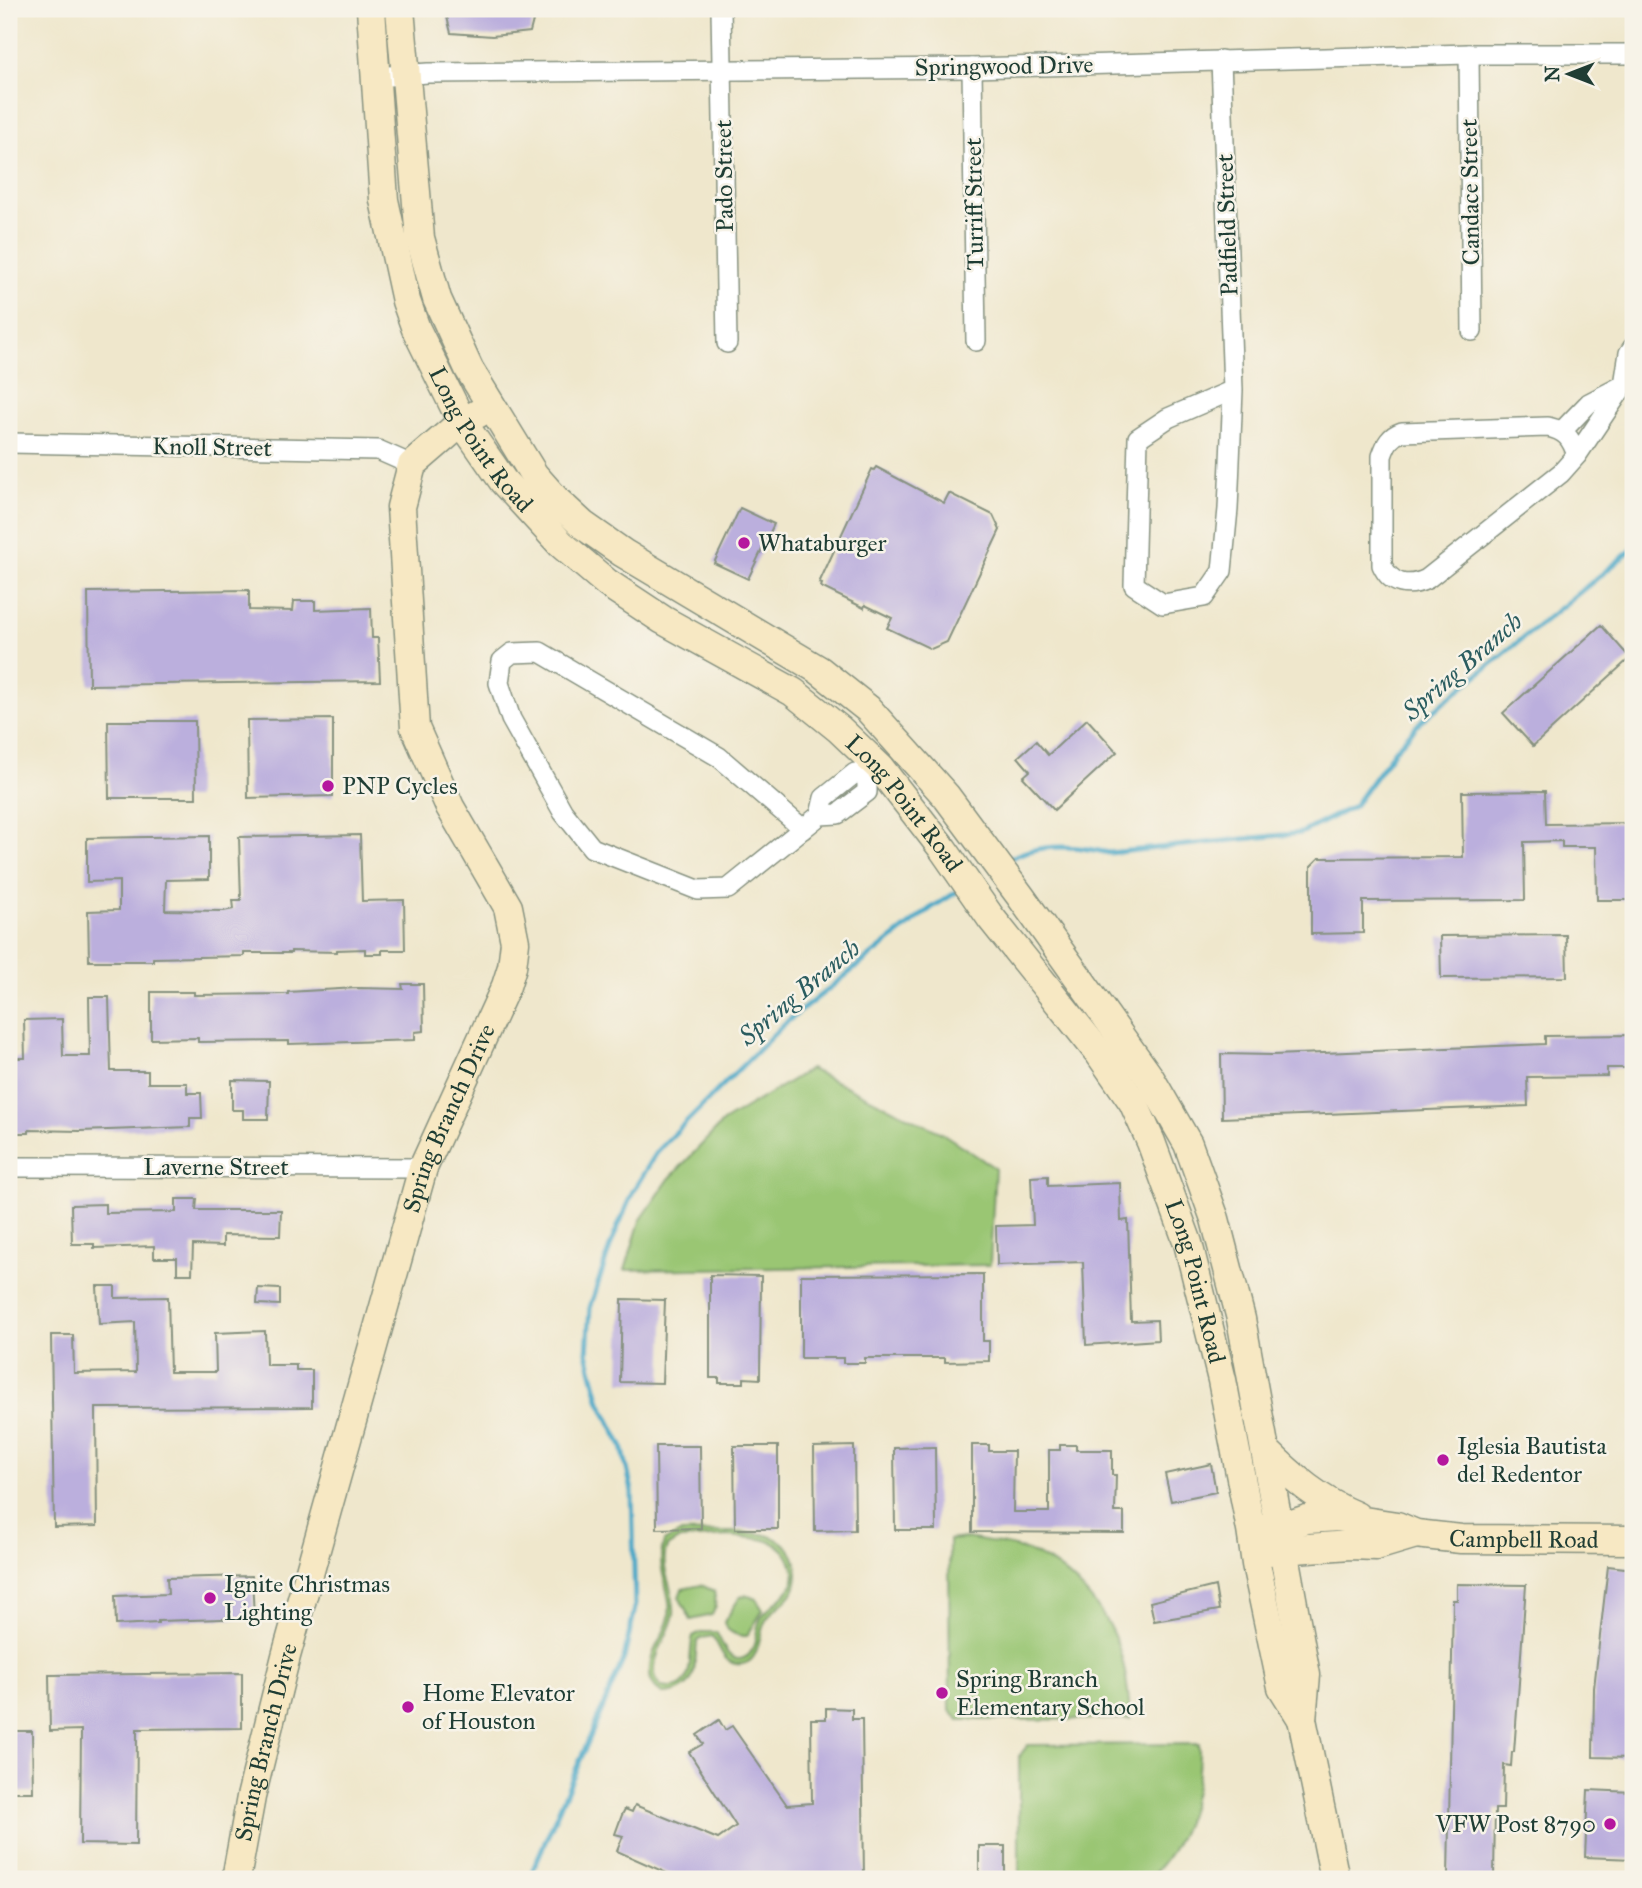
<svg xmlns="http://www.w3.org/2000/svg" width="1642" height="1888" font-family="'IM FELL Great Primer',serif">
	<rect width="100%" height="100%" fill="#f7f3e8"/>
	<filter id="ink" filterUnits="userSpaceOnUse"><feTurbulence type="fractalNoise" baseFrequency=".0143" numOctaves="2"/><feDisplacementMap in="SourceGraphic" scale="14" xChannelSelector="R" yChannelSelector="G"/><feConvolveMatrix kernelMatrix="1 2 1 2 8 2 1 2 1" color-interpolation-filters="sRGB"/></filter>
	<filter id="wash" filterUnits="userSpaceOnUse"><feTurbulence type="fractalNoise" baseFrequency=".00686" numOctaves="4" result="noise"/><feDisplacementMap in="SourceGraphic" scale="28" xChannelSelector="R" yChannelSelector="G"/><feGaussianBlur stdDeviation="1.57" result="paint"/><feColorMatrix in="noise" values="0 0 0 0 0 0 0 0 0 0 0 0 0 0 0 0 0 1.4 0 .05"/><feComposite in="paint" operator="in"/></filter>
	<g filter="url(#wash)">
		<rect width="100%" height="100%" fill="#efe7cc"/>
		<g fill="#9ac673" stroke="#5c8254" stroke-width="2" fill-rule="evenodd">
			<polygon points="810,1069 942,1133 995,1168 990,1265 625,1270 640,1221 669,1179 723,1122"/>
			<path d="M729,1532C751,1533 778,1531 792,1553C796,1559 797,1566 797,1573C797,1602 778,1601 766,1620C757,1634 762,1667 736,1664C722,1662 720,1645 712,1636L702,1638L697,1642C694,1669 698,1690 665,1694C656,1690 650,1683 650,1673C648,1653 665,1636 669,1617C673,1592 654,1568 664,1542L680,1533ZM728,1536C748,1538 776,1536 788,1556C809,1590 772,1599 761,1618C754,1630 758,1657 740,1659C726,1660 722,1641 716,1632H701L693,1636C687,1657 698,1695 661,1687C642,1665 671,1636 674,1613C676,1591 658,1569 667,1547L680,1539Z"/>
			<path d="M967,1538C986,1542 1007,1544 1025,1550C1069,1566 1108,1610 1121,1655C1127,1676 1129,1698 1130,1719L959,1720L950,1711L949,1540Z"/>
			<polygon points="701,1585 714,1591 716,1606 712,1615 691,1620 679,1597 682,1589"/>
			<path d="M746,1595L756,1599L763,1610L747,1636C737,1636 726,1632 724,1622L740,1597Z"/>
			<path d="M1199,1744C1200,1793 1185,1845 1148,1879H1019V1756L1028,1745Z"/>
		</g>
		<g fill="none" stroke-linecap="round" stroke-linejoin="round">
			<g stroke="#48a8c7" stroke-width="5">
				<path d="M1004,862C1035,842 1074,845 1109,853L1301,833L1354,806L1395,750L1423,719L1633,549"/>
				<polyline points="529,1879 624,1658 635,1608 632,1491 622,1446 600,1402 587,1353 590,1308 612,1241 633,1191 659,1149 784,1024 931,908 960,890"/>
			</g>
		</g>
		<g id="blocks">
			<g fill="#bbafdd">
				<polygon points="445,9 536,9 530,32 492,36 451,33"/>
				<polygon points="876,467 944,503 949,493 993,515 1000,530 947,642 931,649 887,628 892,618 865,605 864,608 821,587 822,584 819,583 872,469 874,470"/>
				<polygon points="740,508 774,524 748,579 714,563"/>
				<polygon points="249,590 249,610 293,611 294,601 315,601 315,610 371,608 372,638 378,638 380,681 89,685 88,592"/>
				<polygon points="1601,625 1630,658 1533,746 1503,713"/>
				<polygon points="333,719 333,796 248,798 247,720"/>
				<polygon points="1087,719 1117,752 1054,810 1023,777 1030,771 1018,757 1036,741 1048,755"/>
				<polygon points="108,721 195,721 196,798 109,798"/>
				<polygon points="1545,791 1546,824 1633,823 1633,900 1597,900 1596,847 1562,847 1562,841 1524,842 1525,900 1363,901 1363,933 1311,934 1311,866 1319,858 1463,857 1462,792"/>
				<polygon points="360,835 362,901 404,900 405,950 382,950 382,954 365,954 365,949 337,950 337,952 291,951 291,953 244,953 244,956 153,958 153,961 89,961 88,911 119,910 119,881 87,882 87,838 209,836 209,879 166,880 165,910 224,911 234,909 233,900 241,900 239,837"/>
				<polygon points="1566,935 1567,977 1441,978 1440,936"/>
				<polygon points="402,984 423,984 424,1031 415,1032 415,1040 289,1044 289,1041 198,1042 198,1038 151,1039 151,992 194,992 194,995 288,994 288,992 357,988 403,989"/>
				<polygon points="89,997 109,997 111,1071 148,1071 148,1083 187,1083 187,1093 201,1093 202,1118 190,1118 190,1127 80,1131 29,1130 29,1133 9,1133 9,1058 25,1058 24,1020 62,1019 63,1056 90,1056"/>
				<polygon points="1633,1035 1633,1068 1607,1068 1607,1076 1527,1077 1528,1106 1222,1118 1221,1054 1273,1055 1545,1044 1545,1036"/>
				<polygon points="232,1080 269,1081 268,1119 243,1119 243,1110 232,1110"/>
				<polygon points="1048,1176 1048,1186 1120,1183 1121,1221 1128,1220 1131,1321 1157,1320 1158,1340 1086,1345 1083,1262 997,1265 996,1226 1033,1225 1031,1177"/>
				<polygon points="176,1199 197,1199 196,1210 281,1210 280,1236 223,1235 223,1246 193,1245 192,1274 177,1274 177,1258 154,1258 154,1246 94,1248 94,1244 72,1244 71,1205 105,1204 105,1213 176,1212"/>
				<polygon points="983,1274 983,1341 989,1341 989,1361 945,1362 945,1358 865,1358 865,1363 843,1363 843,1358 801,1358 801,1275"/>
				<polygon points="710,1275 761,1276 760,1379 744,1378 744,1383 719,1383 719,1378 710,1378"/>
				<polygon points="97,1286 115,1286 115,1298 168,1297 170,1372 216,1372 215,1333 265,1331 266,1365 296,1365 296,1370 312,1370 312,1407 96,1408 97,1526 54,1527 51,1335 73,1335 74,1373 136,1372 135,1322 99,1324"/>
				<polygon points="258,1288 280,1289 280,1305 257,1304"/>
				<polygon points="622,1299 665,1300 662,1383 620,1382"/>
				<polygon points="972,1445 989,1445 989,1451 1014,1451 1013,1512 1049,1512 1049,1450 1060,1450 1060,1445 1076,1445 1076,1450 1112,1450 1112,1475 1116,1475 1115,1512 1124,1512 1124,1533 972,1532"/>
				<polygon points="656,1446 700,1446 701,1528 657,1529"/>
				<polygon points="734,1446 778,1446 778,1529 735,1529"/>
				<polygon points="854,1446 855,1530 815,1531 814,1447"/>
				<polygon points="935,1447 936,1530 895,1530 894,1448"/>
				<polygon points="1211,1464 1216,1492 1171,1501 1165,1474"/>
				<polygon points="1608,1566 1633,1569 1633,1758 1593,1757 1594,1688"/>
				<polygon points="252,1576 254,1618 158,1621 158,1623 116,1625 115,1596 168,1594 167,1578"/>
				<polygon points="1457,1584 1526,1585 1514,1752 1512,1752 1511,1766 1504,1765 1503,1809 1495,1809 1494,1879 1448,1879 1453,1600 1457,1600"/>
				<polygon points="1215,1586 1219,1610 1154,1621 1150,1602"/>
				<polygon points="242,1673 242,1728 137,1729 136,1845 80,1844 81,1730 50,1731 49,1675"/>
				<polygon points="826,1708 852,1709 852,1719 862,1719 864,1879 680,1879 617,1851 623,1836 615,1834 622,1815 625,1809 632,1812 635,1805 718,1839 736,1826 689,1752 703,1744 697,1735 719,1720 725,1730 732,1726 787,1805 812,1803 811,1719 826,1719"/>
				<polygon points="9,1731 32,1731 33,1792 9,1792"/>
				<polygon points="1588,1790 1633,1792 1633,1859 1585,1857"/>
				<rect x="979" y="1846" width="26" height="33"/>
			</g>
		</g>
	</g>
	<g filter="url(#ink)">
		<use href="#blocks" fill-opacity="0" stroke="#879280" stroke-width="2"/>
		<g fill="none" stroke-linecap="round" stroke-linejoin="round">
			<defs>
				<g id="street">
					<polyline points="721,9 727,343"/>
					<polyline points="1469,54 1472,331"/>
					<polyline points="1221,60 1233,390 1228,509 1222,571 1204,597 1163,604 1134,585 1138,438 1168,418 1233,390"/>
					<polyline points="972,68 976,341"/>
					<polyline points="376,77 428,73 972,68 1469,54 1633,54"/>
					<polyline points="1562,431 1589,403 1620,387"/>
					<polyline points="9,443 378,450 412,465"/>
					<path d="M1577,455C1571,438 1566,431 1548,427L1402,432C1390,436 1386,444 1382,456V565C1391,585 1408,588 1427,579L1561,473L1577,455L1624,385L1629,353L1633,347"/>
					<polyline points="820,815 824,798 855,773 867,777"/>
					<polyline points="803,829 719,757 540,652 512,653 502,661 499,683 511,719 563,812 592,848 698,890 728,889 820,815 838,814 867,792 867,777"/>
					<polyline points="9,1167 423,1168"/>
				</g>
				<g id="secondary">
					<path id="s1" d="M371,9L384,200L406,301L416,329L462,422L503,481L561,544L607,583L663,620L793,692L839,729L880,768L943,849L991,918L1099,1053L1133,1102L1151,1142L1188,1243L1222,1380L1251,1530L1256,1564L1282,1687L1302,1719"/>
					<polyline points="400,9 420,238 437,299 469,369 534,475 557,501 583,525 623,553 819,670 868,709 946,796 1021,897 1150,1078 1188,1144 1215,1219 1241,1319 1306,1675 1302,1719 1335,1879"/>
					<path d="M1265,1450C1292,1477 1320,1501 1356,1516"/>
					<path id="s2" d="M1262,1529L1280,1528L1307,1519L1337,1517L1397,1526L1416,1534L1461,1539L1633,1540"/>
					<polyline points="1267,1551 1350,1545 1376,1546 1416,1534"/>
					<path id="s3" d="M236,1879L251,1797L286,1656L423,1168L506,986L512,967L515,942L508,907L450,807L415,728L401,507L412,465L462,422L479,413"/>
				</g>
			</defs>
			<use href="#street" stroke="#879280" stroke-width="22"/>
			<use href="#secondary" stroke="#879280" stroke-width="31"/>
			<use href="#street" stroke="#fff" stroke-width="19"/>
			<use href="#secondary" stroke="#f7e8c3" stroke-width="28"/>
		</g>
	</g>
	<g fill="#b5179e" stroke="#f7f3e8" stroke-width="2.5">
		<circle cx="744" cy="543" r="7"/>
		<circle cx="328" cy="786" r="7"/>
		<circle cx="1443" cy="1460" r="7"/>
		<circle cx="210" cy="1598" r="7"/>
		<circle cx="942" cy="1693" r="7"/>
		<circle cx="408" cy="1707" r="7"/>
		<circle cx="1610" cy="1824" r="7"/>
	</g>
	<g text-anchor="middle" stroke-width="5" stroke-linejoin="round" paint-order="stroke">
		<g font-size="24" fill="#1f3d34" stroke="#f7f3e8">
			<text transform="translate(1004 66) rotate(-1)" y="8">Springwood Drive</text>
			<text transform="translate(724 176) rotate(-91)" y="8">Pado Street</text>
			<text transform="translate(1470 192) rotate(-91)" y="8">Candace Street</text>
			<text transform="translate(974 204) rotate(-91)" y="8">Turriff Street</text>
			<text transform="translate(1227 225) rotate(-92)" y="8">Padfield Street</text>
			<text dy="8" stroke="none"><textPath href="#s1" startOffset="453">Long Point Road</textPath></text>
			<text transform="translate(212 447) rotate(1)" y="8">Knoll Street</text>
			<text dy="8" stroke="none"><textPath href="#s1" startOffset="1020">Long Point Road</textPath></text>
			<text dy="8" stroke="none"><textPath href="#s3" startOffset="791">Spring Branch Drive</textPath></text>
			<text x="216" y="1175">Laverne Street</text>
			<text dy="8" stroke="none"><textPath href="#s1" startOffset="1587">Long Point Road</textPath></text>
			<text dy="8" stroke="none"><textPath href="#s2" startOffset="266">Campbell Road</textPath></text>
			<text dy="8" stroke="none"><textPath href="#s3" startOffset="140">Spring Branch Drive</textPath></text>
		</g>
		<g font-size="24" fill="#1f3d34" stroke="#f7f3e8" text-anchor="start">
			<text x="758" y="551">Whataburger</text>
			<text x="342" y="794">PNP Cycles</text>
			<text x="1457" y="1454">Iglesia Bautista<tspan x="1457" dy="28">del Redentor</tspan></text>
			<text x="224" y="1592">Ignite Christmas<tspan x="224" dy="28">Lighting</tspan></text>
			<text x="956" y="1687">Spring Branch<tspan x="956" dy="28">Elementary School</tspan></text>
			<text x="422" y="1701">Home Elevator<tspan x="422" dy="28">of Houston</tspan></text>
			<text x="1596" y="1832" text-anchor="end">VFW Post 8790</text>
		</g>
		<g font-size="26" font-style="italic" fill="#2b5d60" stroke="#f7f3e8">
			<text transform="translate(1462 666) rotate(-41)" y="9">Spring Branch</text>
			<text transform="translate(799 992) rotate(-40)" y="9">Spring Branch</text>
		</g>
	</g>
	<rect width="1642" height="1888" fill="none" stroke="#f7f3e8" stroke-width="35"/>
	<g transform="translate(1569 74) rotate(270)" stroke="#f7f3e8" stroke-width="5" paint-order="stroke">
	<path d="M0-5L12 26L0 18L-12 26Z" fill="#1f3d34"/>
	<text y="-10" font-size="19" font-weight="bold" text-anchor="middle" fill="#1f3d34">N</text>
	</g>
</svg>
